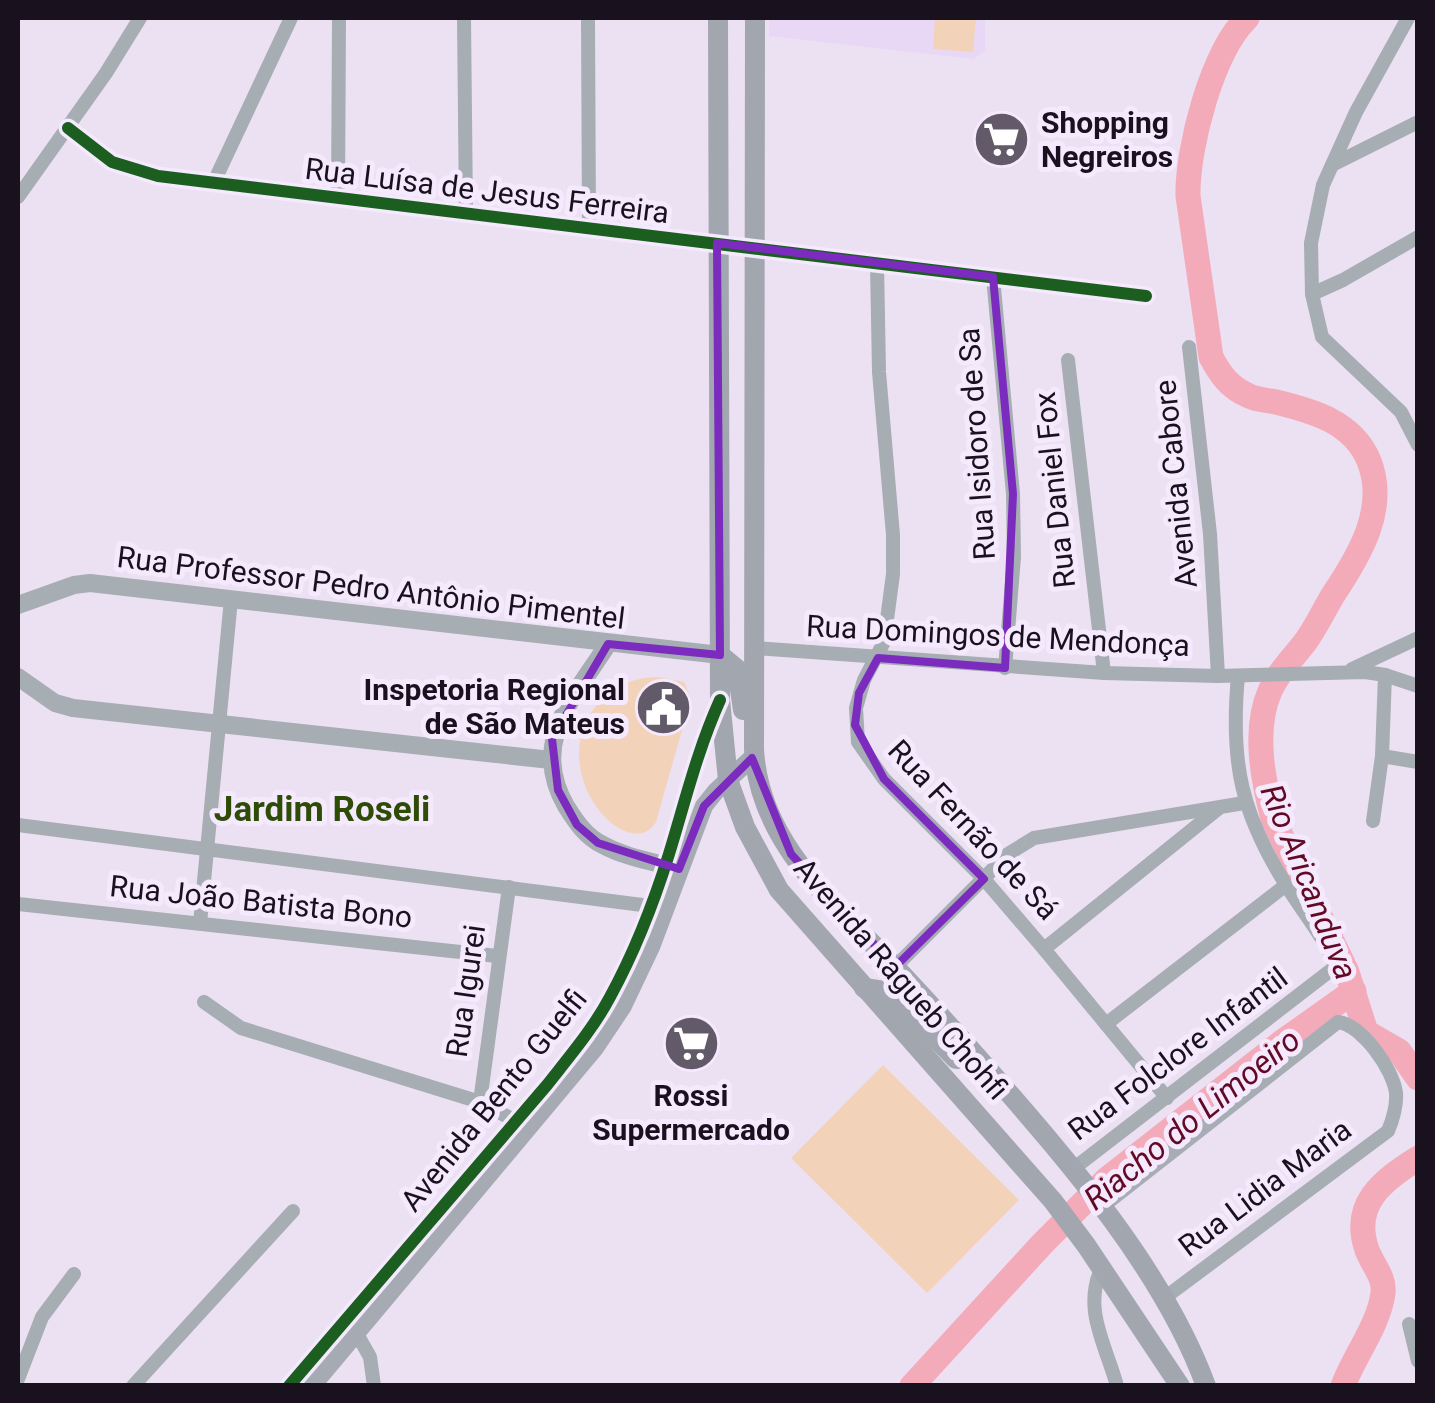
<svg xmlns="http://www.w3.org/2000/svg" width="1435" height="1403" font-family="Roboto,sans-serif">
	<rect width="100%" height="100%" fill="#ece0f3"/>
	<polygon fill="#e9d7f6" points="769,18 985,18 985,51 973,59 769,36"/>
	<g fill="#f3d2ba">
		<polygon points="935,18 976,18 973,52 933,49"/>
		<path d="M657,677L684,682L691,698L656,822C629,866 544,775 595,707C610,686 632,678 657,677Z"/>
		<polygon points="883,1065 1019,1200 927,1293 791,1158"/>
	</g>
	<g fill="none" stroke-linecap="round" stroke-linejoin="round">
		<g stroke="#f3abba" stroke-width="25">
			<path d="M1247,18C1212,52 1187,148 1188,196L1211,357C1220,374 1229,387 1247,395C1256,400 1266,400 1276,402C1313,411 1353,422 1369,461C1388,509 1359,556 1333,595C1324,610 1316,627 1306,641C1294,657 1278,672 1270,691C1253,729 1263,780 1273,819L1347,972L1366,1032L1399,1051L1418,1078"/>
			<polyline points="912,1386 1043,1243 1107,1179 1282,1042 1354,991"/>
			<path d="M1343,1386C1354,1356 1379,1325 1383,1293C1385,1277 1372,1264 1367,1250C1351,1204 1382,1181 1418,1158"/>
		</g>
		<g stroke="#a6adb3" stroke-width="14">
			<polyline points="464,18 466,212"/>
			<polyline points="588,18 589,227"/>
			<polyline points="1408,18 1356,112 1323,185 1311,243 1312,294 1322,337 1401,412 1418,445"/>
			<polyline points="68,128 112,162 158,176 1146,296"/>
			<polyline points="1332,165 1418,122"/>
			<polyline points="213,184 291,18"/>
			<polyline points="18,197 106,73 140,18"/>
			<polyline points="338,199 339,18"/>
			<polyline points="877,264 879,372 893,535 893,574 884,642 864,680 856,708 858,742 884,779 984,879 1044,949 1167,1098"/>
			<polyline points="993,277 1013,494 1014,557 1005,668"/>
			<polyline points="1312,294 1343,280 1418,237"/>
			<polyline points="1189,347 1210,534 1218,676"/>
			<polyline points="1068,360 1104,673"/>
			<polyline points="755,648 1104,673 1218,676 1365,672 1385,675 1418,686"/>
			<polyline points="1352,669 1418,638"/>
			<polyline points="1382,756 1418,762"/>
			<polyline points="1373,821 1382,756 1385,675"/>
			<polyline points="18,825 650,906"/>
			<polyline points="18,904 497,956"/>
			<polyline points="200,923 231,599"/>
			<polyline points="1044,949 1219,808"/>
			<polyline points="895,967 1008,854 1034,838 1244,803"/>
			<polyline points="204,1002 241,1028 480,1102 523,1125"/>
			<polyline points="1106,1024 1286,885"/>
			<polyline points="480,1102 509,887"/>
			<path d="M1073,1169L1335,967C1327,940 1303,913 1288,888C1241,814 1230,763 1238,676"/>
			<path d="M1102,1207L1338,1022C1362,1025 1393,1069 1396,1093C1397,1107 1393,1119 1388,1131L1163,1299"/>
			<path d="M1102,1267C1082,1309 1106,1345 1117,1386"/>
			<polyline points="1409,1324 1418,1361"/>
			<polyline points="357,1334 370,1357 374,1386"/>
			<polyline points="18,1379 42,1317 74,1274"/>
			<polyline points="133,1386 293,1211"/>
		</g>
		<g stroke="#a6adb3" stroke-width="18">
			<polyline points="18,605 74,585 90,583 720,655"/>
			<path d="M608,644C574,697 529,742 566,806C576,822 586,837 603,845C627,858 653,861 678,869"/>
			<polyline points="18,677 55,703 73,708 551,760"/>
		</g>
		<g stroke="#a5aab3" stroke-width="18">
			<path d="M289,1386L547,1085C569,1057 593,1029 610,997C634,953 654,902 669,854C685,802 697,751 720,700"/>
			<polyline points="312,1386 595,1048 623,1006 651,947 704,806 716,791 754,756"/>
		</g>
		<g stroke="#a2a6af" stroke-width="20">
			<polyline points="718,18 720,700 728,780 745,827 779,890 1053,1201 1086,1245 1180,1386"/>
			<path d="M755,18L754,749C759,844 835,904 895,967C926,1000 957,1034 987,1068C1068,1161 1163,1269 1206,1386"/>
			<polyline points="720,655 737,669 743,710"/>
			<polyline points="864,988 891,992 956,1059 976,1057"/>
		</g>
		<defs>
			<g id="cycleway">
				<polyline points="68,128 112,162 158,176 1146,296"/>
				<path d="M289,1386L547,1085C569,1057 593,1029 610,997C634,953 654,902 669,854C685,802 697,751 720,700"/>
			</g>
		</defs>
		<use href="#cycleway" stroke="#f5e9fe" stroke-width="19"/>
		<use href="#cycleway" stroke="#1b5e20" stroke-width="12"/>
	</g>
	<path fill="none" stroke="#7b2cbf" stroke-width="8" stroke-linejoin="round" d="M717,243L993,277L1013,494L1005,668L878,658L859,693L855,725L884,779L984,879L895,967L791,854L752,758L704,806L679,869L598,843L577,825L558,790L552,739L608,644L720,655Z"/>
	<defs>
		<symbol id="supermarket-disc" viewBox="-11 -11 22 22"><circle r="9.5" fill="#635a69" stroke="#f5e9fe"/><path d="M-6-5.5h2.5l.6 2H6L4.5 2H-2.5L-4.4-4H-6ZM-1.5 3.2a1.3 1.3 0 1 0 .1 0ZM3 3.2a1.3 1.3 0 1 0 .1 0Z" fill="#fff"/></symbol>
		<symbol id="civic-disc" viewBox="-11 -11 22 22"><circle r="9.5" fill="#635a69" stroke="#f5e9fe"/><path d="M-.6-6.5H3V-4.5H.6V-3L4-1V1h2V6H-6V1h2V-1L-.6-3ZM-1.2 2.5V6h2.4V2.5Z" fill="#fff"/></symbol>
	</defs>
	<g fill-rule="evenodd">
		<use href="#supermarket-disc" x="970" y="108" width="63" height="63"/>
		<use href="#civic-disc" x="632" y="676" width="63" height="63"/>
		<use href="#supermarket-disc" x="660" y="1012" width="63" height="63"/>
	</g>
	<g text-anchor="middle" stroke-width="10" stroke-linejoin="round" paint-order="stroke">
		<g font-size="30" font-weight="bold" fill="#19121e" stroke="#f5e9fe" text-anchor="start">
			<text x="1041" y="133">Shopping<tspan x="1041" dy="34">Negreiros</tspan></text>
			<text x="625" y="700" text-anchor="end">Inspetoria Regional<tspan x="625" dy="34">de São Mateus</tspan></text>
			<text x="691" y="1106" text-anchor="middle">Rossi<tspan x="691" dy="34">Supermercado</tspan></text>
		</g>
		<g font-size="30" fill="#19121e" stroke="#f5e9fe">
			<text transform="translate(487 191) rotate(7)" y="10">Rua Luísa de Jesus Ferreira</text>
			<text transform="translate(977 444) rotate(-94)" y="10">Rua Isidoro de Sa</text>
			<text transform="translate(1176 484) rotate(-96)" y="10">Avenida Cabore</text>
			<text transform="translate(1055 490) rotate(-96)" y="10">Rua Daniel Fox</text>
			<text transform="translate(371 588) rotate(7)" y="10">Rua Professor Pedro Antônio Pimentel</text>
			<text transform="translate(998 636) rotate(3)" y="10">Rua Domingos de Mendonça</text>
			<text transform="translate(973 830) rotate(47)" y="10">Rua Fernão de Sá</text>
			<text transform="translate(261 902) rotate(6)" y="10">Rua João Batista Bono</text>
			<text transform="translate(901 979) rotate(49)" y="10">Avenida Ragueb Chohfi</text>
			<text transform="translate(466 991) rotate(-82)" y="10">Rua Igurei</text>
			<text transform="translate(1178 1054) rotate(-37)" y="10">Rua Folclore Infantil</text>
			<text transform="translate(494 1100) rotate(-51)" y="10">Avenida Bento Guelfi</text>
			<text transform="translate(1265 1188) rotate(-37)" y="10">Rua Lidia Maria</text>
		</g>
		<g font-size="32" font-style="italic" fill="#620a24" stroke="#f5e9fe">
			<text transform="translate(1309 882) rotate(68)" y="11">Rio Aricanduva</text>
			<text transform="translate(1192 1119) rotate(-39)" y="11">Riacho do Limoeiro</text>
		</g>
		<g font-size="35" font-weight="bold" fill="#2e4c06" stroke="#f5e9fe">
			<text x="322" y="821">Jardim Roseli</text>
		</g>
	</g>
	<rect width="1435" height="1403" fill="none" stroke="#19121e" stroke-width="40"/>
</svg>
